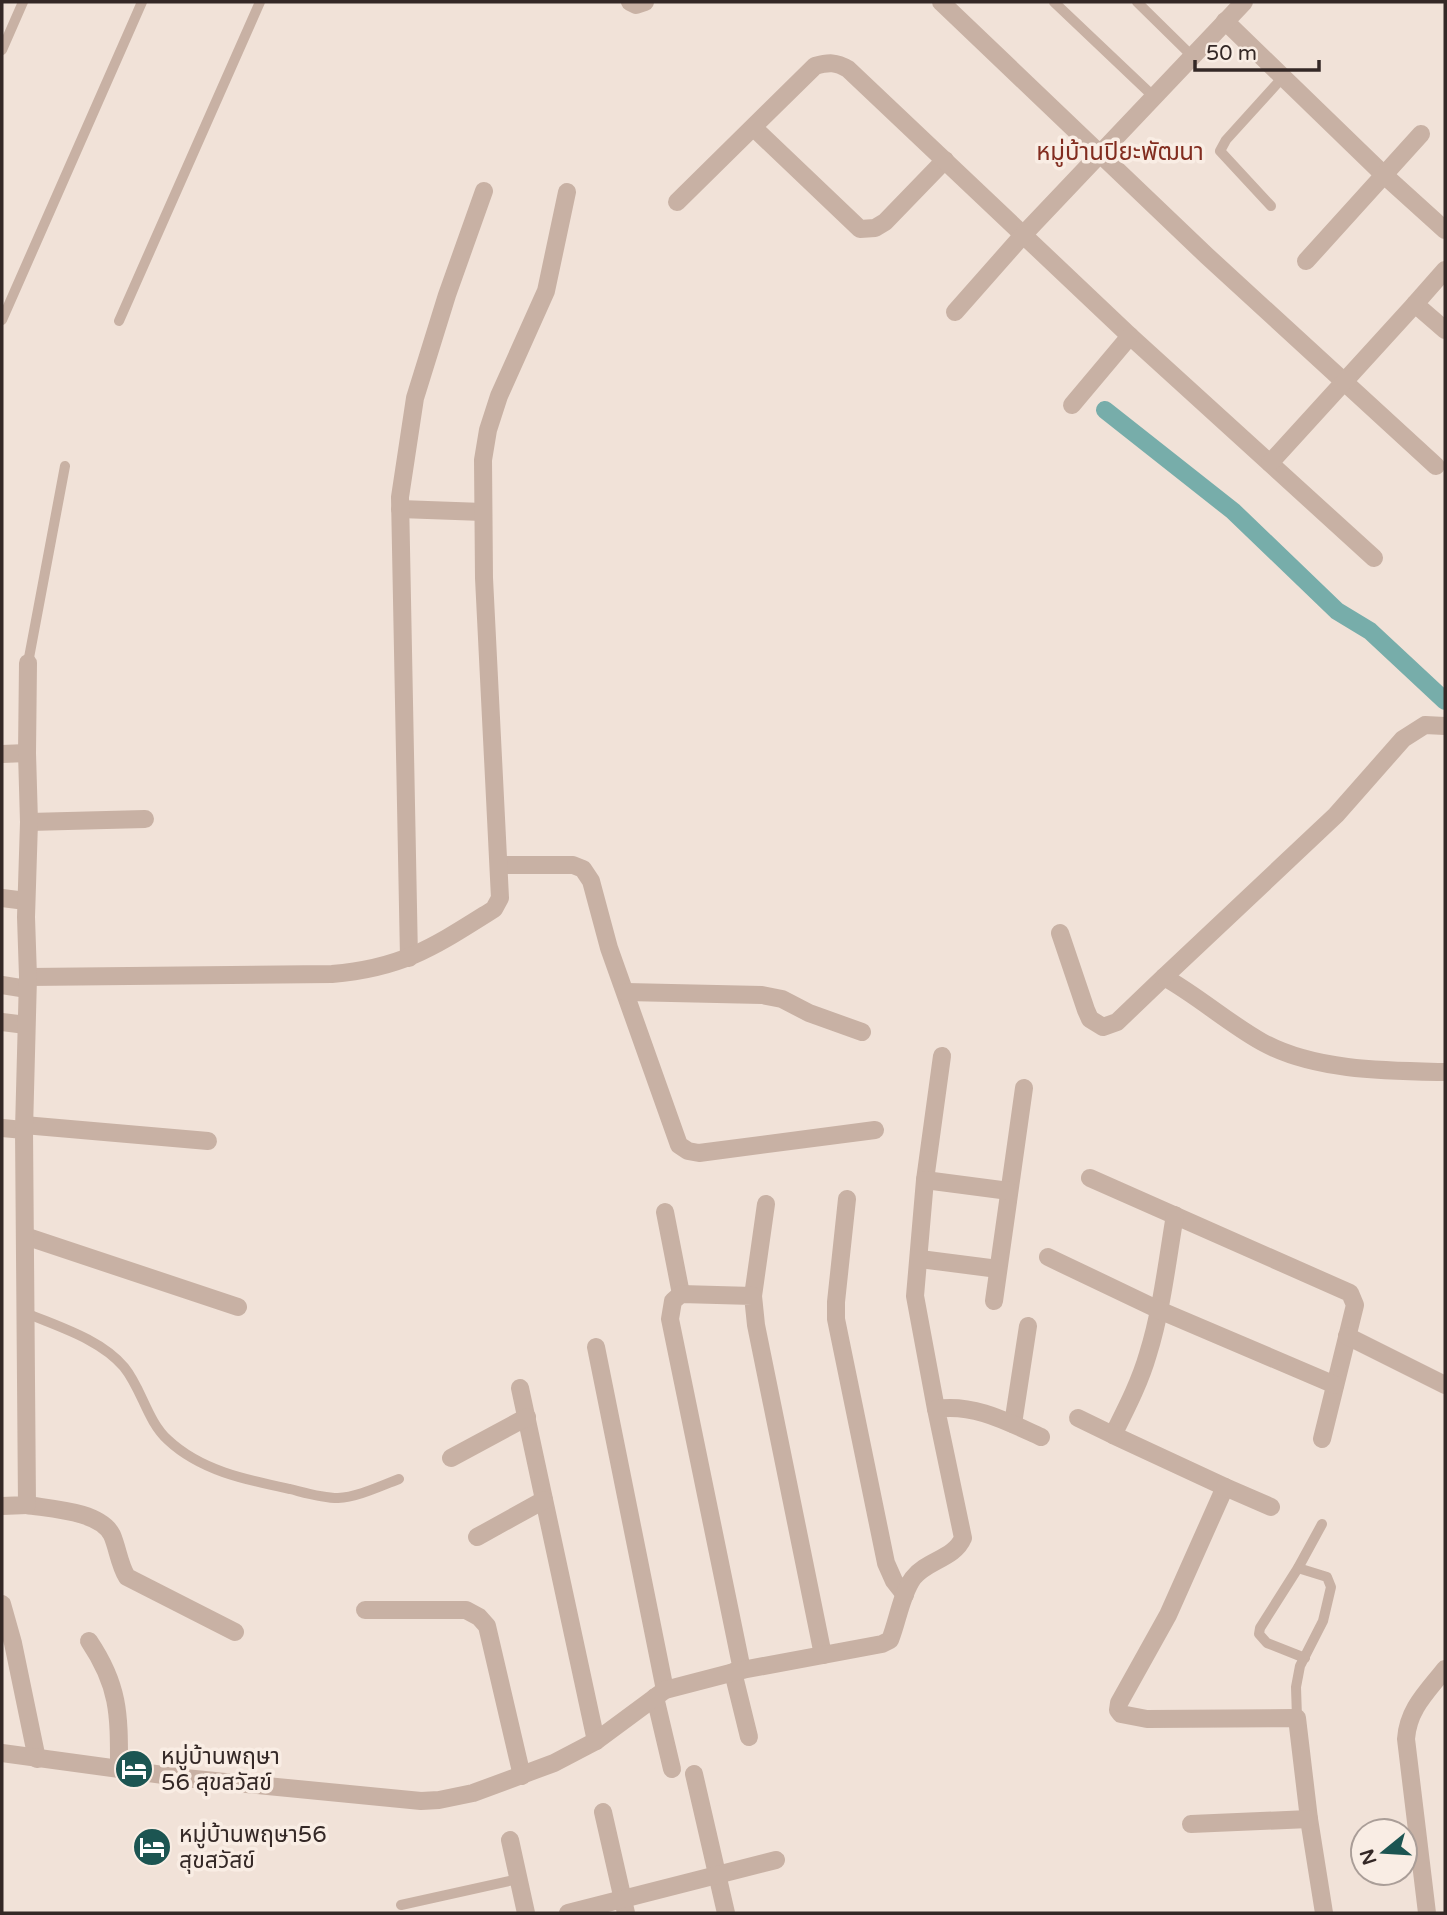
<svg xmlns="http://www.w3.org/2000/svg" width="1447" height="1915" font-family="'Varela Round','Noto Sans Thai',sans-serif">
	<rect width="100%" height="100%" fill="#f1e2d8"/>
	<g fill="none" stroke-linecap="round" stroke-linejoin="round">
		<polyline stroke="#77adaa" stroke-width="18" points="1105,410 1233,511 1337,611 1370,631 1445,701"/>
		<g stroke="#c8b1a4" stroke-width="10">
			<polyline points="1054,2 1153,96"/>
			<polyline points="1137,2 1192,56"/>
			<polyline points="2,50 23,2"/>
			<polyline points="1271,206 1220,151 1226,140 1284,76"/>
			<polyline points="2,320 142,2"/>
			<polyline points="119,321 260,2"/>
			<polyline points="28,663 65,466"/>
			<path d="M26,1313C59,1327 100,1339 124,1367C142,1389 147,1421 168,1440C201,1471 247,1480 290,1489C306,1493 322,1498 338,1498C358,1497 380,1486 399,1479"/>
			<polyline points="1305,1658 1267,1643 1259,1634 1260,1628 1298,1568 1322,1524"/>
			<polyline points="1297,1718 1296,1687 1300,1666 1323,1621 1331,1587 1327,1577 1298,1568"/>
			<polyline points="401,1905 518,1879"/>
		</g>
		<g stroke="#c8b1a4" stroke-width="18">
			<polyline points="630,2 636,5 645,2"/>
			<polyline points="941,2 1207,256 1436,466"/>
			<polyline points="1225,21 1383,174 1445,230"/>
			<polyline points="754,128 860,229 875,228 885,222 945,160"/>
			<path d="M677,202L815,66C829,62 836,62 848,69L1130,336L1374,558"/>
			<polyline points="1306,261 1421,134"/>
			<polyline points="1445,270 1415,304 1445,330"/>
			<polyline points="955,312 1023,235 1244,2"/>
			<polyline points="1072,405 1130,336"/>
			<polyline points="1270,463 1415,304"/>
			<polyline points="400,509 483,512"/>
			<polyline points="2,754 27,753"/>
			<polyline points="29,822 145,819"/>
			<polyline points="499,865 573,865 583,869 591,881 609,948 679,1145 688,1151 699,1153 875,1130"/>
			<polyline points="2,898 26,901"/>
			<path d="M1060,933L1086,1010L1090,1019L1103,1027L1117,1022L1164,977C1198,996 1228,1023 1262,1042C1314,1071 1387,1071 1445,1072"/>
			<polyline points="409,958 400,497 415,398 447,295 484,191"/>
			<path d="M28,977L332,974C404,968 435,946 494,909L500,898L484,578L483,460L488,430L499,396L546,291L567,192"/>
			<polyline points="1164,977 1336,815 1403,739 1425,725 1445,726"/>
			<polyline points="2,985 27,989"/>
			<polyline points="626,992 762,995 782,999 809,1013 862,1032"/>
			<polyline points="2,1022 26,1025"/>
			<polyline points="24,1125 208,1141"/>
			<polyline points="2,1128 24,1130"/>
			<polyline points="1090,1178 1350,1293 1355,1305 1322,1439"/>
			<polyline points="925,1180 942,1056"/>
			<polyline points="847,1199 836,1302 836,1319 886,1563 894,1581 905,1595"/>
			<polyline points="665,1212 681,1294"/>
			<path d="M1175,1215C1167,1262 1162,1309 1148,1354C1140,1382 1126,1409 1113,1435L1225,1487L1168,1615L1119,1703L1118,1710L1121,1714L1147,1719L1297,1718L1309,1819L1324,1913"/>
			<polyline points="25,1236 238,1307"/>
			<polyline points="1048,1257 1159,1310 1335,1385"/>
			<polyline points="920,1259 998,1269"/>
			<polyline points="753,1296 766,1204"/>
			<polyline points="994,1301 1024,1088"/>
			<polyline points="1347,1336 1445,1385"/>
			<polyline points="596,1347 665,1690"/>
			<polyline points="520,1388 596,1741"/>
			<polyline points="936,1409 915,1296 925,1180 1009,1191"/>
			<polyline points="1078,1418 1113,1435"/>
			<polyline points="1013,1424 1028,1326"/>
			<polyline points="451,1458 527,1417"/>
			<polyline points="1225,1487 1271,1507"/>
			<path d="M27,1505C51,1509 100,1511 112,1535C118,1549 119,1564 127,1577L235,1632"/>
			<polyline points="2,1506 27,1505 24,1130 28,977 26,917 29,822 27,753 28,663"/>
			<polyline points="477,1537 544,1500"/>
			<polyline points="2,1604 13,1643 37,1759"/>
			<polyline points="365,1610 466,1610 479,1617 487,1626 522,1776"/>
			<path d="M89,1641C120,1687 119,1716 119,1769"/>
			<polyline points="742,1670 670,1319 673,1301 681,1294 753,1296 756,1325 823,1655"/>
			<polyline points="733,1672 749,1737"/>
			<polyline points="655,1697 672,1769"/>
			<path d="M2,1753L185,1778L421,1801L439,1800L473,1793L554,1763L596,1741L665,1690L742,1670L882,1644L890,1640C898,1620 901,1595 913,1578C927,1560 954,1559 963,1538L936,1409C973,1403 1008,1422 1041,1437"/>
			<polyline points="694,1774 726,1913"/>
			<polyline points="603,1812 626,1913"/>
			<polyline points="1191,1824 1309,1819"/>
			<polyline points="510,1840 526,1913"/>
			<polyline points="568,1913 776,1860"/>
			<path d="M1427,1913L1406,1739C1408,1709 1427,1692 1445,1669"/>
		</g>
	</g>
	<defs>
		<symbol id="hotel-disc" viewBox="-11 -11 22 22"><circle r="9.5" fill="#1c5552" stroke="#f9ede4"/><path d="M-6-4.5h1.5V1H6V5H4.5V3h-9V5H-6ZM-4 0a1.8 1.8 0 1 1 3.6 0ZM.5 0V-2.5h3Q6-2.5 6 0Z" fill="#fff"/></symbol>
	</defs>
	<g fill-rule="evenodd">
		<use href="#hotel-disc" x="112" y="1747" width="44" height="44"/>
		<use href="#hotel-disc" x="130" y="1825" width="44" height="44"/>
	</g>
	<g text-anchor="middle" stroke-width="7" stroke-linejoin="round" paint-order="stroke">
		<g font-size="23" fill="#342826" stroke="#f9ede4" text-anchor="start">
			<text x="161" y="1764">หมู่บ้านพฤษา<tspan x="161" dy="26">56 สุขสวัสข์</tspan></text>
			<text x="179" y="1842">หมู่บ้านพฤษา56<tspan x="179" dy="26">สุขสวัสข์</tspan></text>
		</g>
		<g font-size="24" fill="#822c1f" stroke="#f9ede4">
			<text x="1120" y="160">หมู่บ้านปิยะพัฒนา</text>
		</g>
	</g>
	<rect width="1447" height="1915" fill="none" stroke="#342826" stroke-width="7"/>
	<g transform="translate(1384 1852) rotate(252)"><circle r="33" fill="#f9ede4" stroke="#aa9e98" stroke-width="2"/>
	<path d="M0-5L12 26L0 18L-12 26Z" fill="#1c5552"/>
	<text y="-10" font-size="19" font-weight="bold" text-anchor="middle" fill="#342826">N</text>
	</g>
	<path d="M1195 60v10h124v-10" fill="none" stroke="#342826" stroke-width="3.5"/>
	<text x="1206" y="60" font-size="21" fill="#342826" stroke="#f9ede4" stroke-width="5" paint-order="stroke">50 m</text>
</svg>
